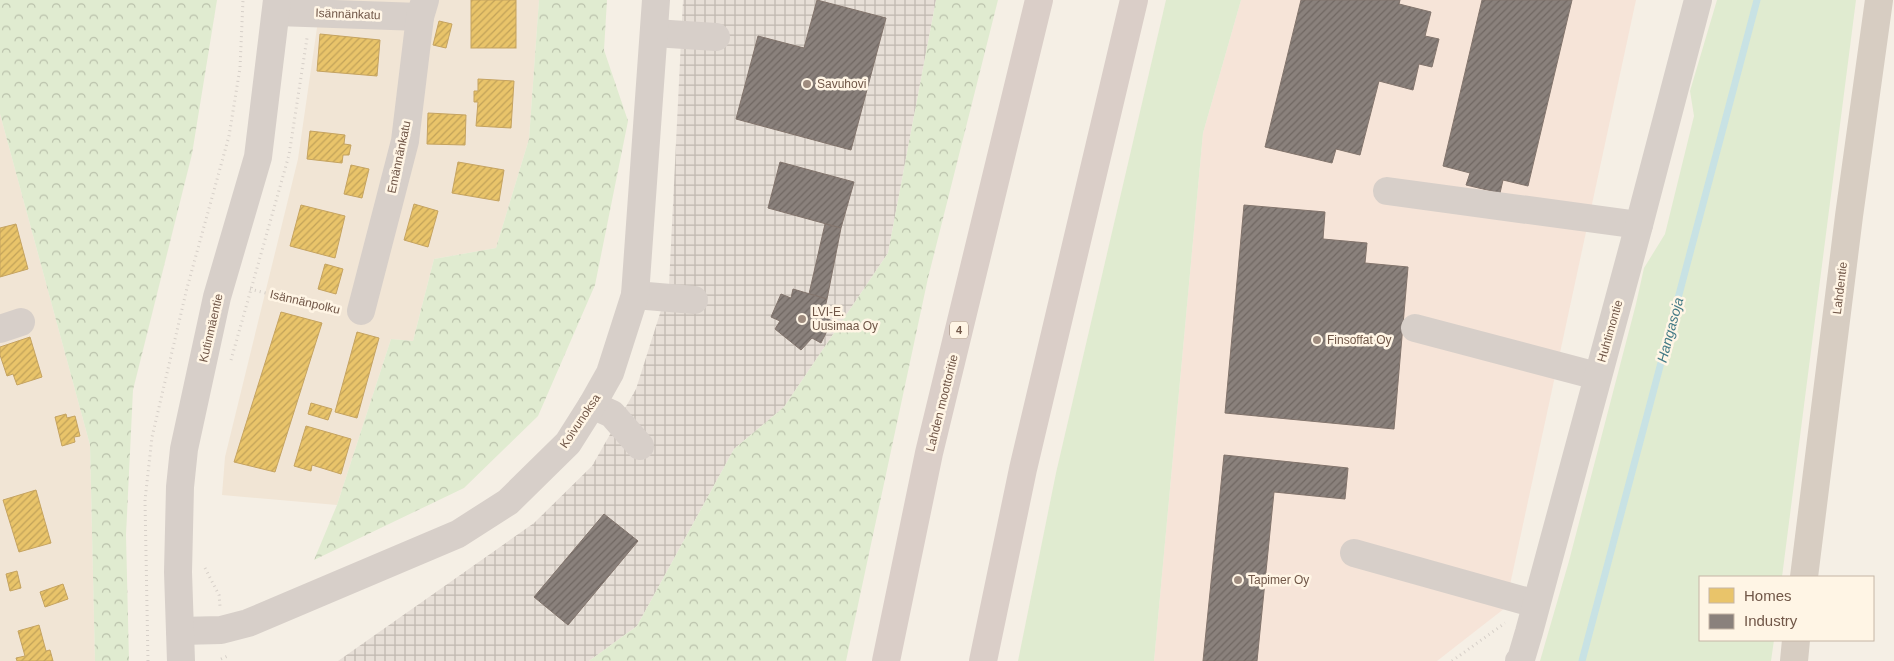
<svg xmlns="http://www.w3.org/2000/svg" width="1894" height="661" font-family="Arial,sans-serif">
	<defs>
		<pattern id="industrial-grid" width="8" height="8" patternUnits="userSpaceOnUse" patternTransform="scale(1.25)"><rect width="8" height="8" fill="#e7dfd7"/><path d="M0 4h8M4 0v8" fill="none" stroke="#c0b8b0"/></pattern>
		<pattern id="forest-crowns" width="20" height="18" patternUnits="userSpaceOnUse" patternTransform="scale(1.25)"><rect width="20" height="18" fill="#e0ebd0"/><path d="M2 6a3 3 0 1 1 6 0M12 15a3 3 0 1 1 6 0" fill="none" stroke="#bac1ab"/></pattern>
		<pattern id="homes-hatch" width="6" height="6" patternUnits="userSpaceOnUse" patternTransform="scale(1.25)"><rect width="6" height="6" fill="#e9c46a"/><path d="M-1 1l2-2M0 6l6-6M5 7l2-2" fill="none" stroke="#c1a259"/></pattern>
		<pattern id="industry-hatch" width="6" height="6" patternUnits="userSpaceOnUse" patternTransform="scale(1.25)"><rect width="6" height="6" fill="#8a817c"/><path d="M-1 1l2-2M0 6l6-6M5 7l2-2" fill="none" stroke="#706762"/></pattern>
	</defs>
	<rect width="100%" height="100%" fill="#f5efe5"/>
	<g fill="#f1e5d5">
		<polygon points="321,0 539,0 529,139 496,248 434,259 413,341 391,339 337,505 222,495 225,457 298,159"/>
		<polygon points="0,114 90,445 95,661 0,661"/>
	</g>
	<polygon fill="#f6e4d8" points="1241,0 1636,0 1505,608 1437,661 1154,661 1203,133"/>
	<polygon fill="url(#industrial-grid)" points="683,0 936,0 888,253 784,407 734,449 637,626 589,661 338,661 534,523 592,466 636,389 669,285"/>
	<g fill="#e0ebd0">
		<polygon points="1166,0 1241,0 1203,133 1154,661 1018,661 1056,473"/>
		<polygon points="1717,0 1856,0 1782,577 1700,577 1700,640 1774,640 1771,661 1540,661 1569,561 1636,304 1644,268 1665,234 1694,116 1690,91"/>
	</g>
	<g fill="url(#forest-crowns)">
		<polygon points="0,0 217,0 192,154 133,390 126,535 129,661 95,661 90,445 0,114"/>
		<polygon points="539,0 607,0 604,50 628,121 595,285 538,416 464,488 314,560 337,505 391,339 413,341 434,259 496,248 529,139"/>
		<polygon points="936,0 998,0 928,278 846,661 589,661 637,626 734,449 784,407 888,253"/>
	</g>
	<g fill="url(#homes-hatch)" stroke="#c5a360">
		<rect x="471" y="0" width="45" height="48"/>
		<polygon points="439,21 452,24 446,48 433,45"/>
		<polygon points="320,34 380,40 377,76 317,71"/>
		<polygon points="478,79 514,81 511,128 476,126 478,102 474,102 474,91 478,91"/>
		<polygon points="428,113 466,115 465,145 427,144"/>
		<polygon points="310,131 345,135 344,144 351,145 349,155 343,155 342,163 307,159"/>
		<polygon points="458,162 504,170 499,201 452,193"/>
		<polygon points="351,165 369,169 362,198 344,194"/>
		<polygon points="414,204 438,211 428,247 404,240"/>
		<polygon points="301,205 345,216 335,258 290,246"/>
		<polygon points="16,224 28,269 0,277 0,228"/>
		<polygon points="325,264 343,269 336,294 318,289"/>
		<polygon points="281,312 322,323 275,472 234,462"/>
		<polygon points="357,332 379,338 357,418 335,412"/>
		<polygon points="30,337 42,377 17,385 13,374 7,376 0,355 0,347"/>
		<polygon points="311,403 332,409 328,420 308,414"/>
		<polygon points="66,414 67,418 75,416 80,436 74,437 75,442 62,446 55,417"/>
		<polygon points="306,426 351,439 341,474 312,465 311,471 294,466"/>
		<polygon points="36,490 51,543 19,552 3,500"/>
		<polygon points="17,571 21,588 10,591 6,574"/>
		<polygon points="63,584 68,599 45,607 40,592"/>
		<polygon points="39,625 46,651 50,650 53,661 17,661 16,658 25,656 18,631"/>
	</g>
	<g fill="url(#industry-hatch)" stroke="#82746c">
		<polygon points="817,0 886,18 851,150 736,119 758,36 804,48"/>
		<polygon points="1301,0 1400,0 1399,4 1431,12 1425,36 1439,39 1432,67 1419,64 1413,90 1379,81 1360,155 1336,149 1332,163 1265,147"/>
		<polygon points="1482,0 1572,0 1528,186 1503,180 1500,193 1466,185 1470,173 1443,166"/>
		<polygon points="780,162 854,182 841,228 768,208"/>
		<polygon points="1244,205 1325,212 1323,239 1367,243 1365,263 1408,267 1394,429 1225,413"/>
		<polygon points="825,224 841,228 827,299 809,294"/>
		<polygon points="793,289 827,299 823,316 832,321 821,343 812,338 801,350 775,329 780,321 771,317 781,294 791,298"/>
		<polygon points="1224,455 1348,468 1345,499 1274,492 1257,661 1203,661"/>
		<polygon points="604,514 638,541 568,625 534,597"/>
	</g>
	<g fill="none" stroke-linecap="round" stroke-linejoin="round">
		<polyline stroke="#c8e2e4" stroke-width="7" points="1582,661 1757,0"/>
		<g stroke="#d6cfc8" stroke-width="3" stroke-dasharray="1 4" stroke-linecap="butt">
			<polyline points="250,289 337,311"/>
			<polyline points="231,360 289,155 307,38"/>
			<polyline points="205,568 219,595 220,606"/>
			<polyline points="221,659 230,655"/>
			<polyline points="148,661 145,500 152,437 187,288 229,136 240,68 243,0"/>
			<polyline points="1452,661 1505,623"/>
		</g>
		<g stroke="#d7cfc9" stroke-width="28">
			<polyline points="277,12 420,17"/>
			<polyline points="654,33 716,37"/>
			<polyline points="1387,191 1639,225"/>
			<polyline points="635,295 694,300"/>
			<polyline points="361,311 405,141 420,17 425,0"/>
			<polyline points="1415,328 1597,376"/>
			<polyline points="0,329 21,322"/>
			<polyline points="592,405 612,414 640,446"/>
			<polyline points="1354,553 1536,604"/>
			<polyline points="180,631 221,630 248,623 458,534 508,502 568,443 592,405 610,373 635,295 656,0"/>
			<polyline points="181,661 178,572 180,487 184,449 217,297 258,157 277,0"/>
			<polyline points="1519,661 1521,659 1529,632 1639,225 1698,0"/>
		</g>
		<g stroke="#d7cdc2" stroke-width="28">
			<polyline points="1804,577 1849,216 1879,0"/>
			<polyline points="1794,661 1796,640"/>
		</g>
		<g stroke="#dacec8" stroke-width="28">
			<polyline points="886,661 929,453 1039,0"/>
			<polyline points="983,661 1023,469 1134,0"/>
		</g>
	</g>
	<g fill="#9f8c7f" stroke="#fff5e5" stroke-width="2">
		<circle cx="807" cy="84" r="5"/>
		<circle cx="802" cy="319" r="5"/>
		<circle cx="1317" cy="340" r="5"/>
		<circle cx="1238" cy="580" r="5"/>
	</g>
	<g text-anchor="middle" stroke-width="5" stroke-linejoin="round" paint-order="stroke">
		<rect fill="#fff5e5" stroke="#9c8677" stroke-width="1" x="950" y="321.5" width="18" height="17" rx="4"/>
		<g font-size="11" font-weight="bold" fill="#715748">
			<text x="959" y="334">4</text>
		</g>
		<g font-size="12" fill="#715748" stroke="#fff5e5">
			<text transform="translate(348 14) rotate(2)" y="4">Isännänkatu</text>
			<text transform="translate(399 157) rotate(-78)" y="4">Emännänkatu</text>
			<text transform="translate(1840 288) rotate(-83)" y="4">Lahdentie</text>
			<text transform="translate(305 302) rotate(13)" y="4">Isännänpolku</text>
			<text transform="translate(211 328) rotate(-77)" y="4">Kutinmäentie</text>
			<text transform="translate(1610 331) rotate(-74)" y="4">Huhtimontie</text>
			<text transform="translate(942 403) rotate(-76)" y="4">Lahden moottoritie</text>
			<text transform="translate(580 421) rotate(-56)" y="4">Koivunoksa</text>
		</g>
		<g font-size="12" fill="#715748" stroke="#fff5e5" text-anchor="start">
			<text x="817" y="88">Savuhovi</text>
			<text x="812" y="316">LVI-E.<tspan x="812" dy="14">Uusimaa Oy</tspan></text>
			<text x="1327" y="344">Finsoffat Oy</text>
			<text x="1248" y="584">Tapimer Oy</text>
		</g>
		<g font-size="14" font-style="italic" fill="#427985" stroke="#fff5e5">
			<text transform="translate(1670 330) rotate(-75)" y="5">Hangasoja</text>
		</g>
	</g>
	<rect x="1699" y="576" width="175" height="65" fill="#fff5e5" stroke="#c6b6a6"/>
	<rect x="1709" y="588" width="25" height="15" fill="#e9c46a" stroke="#c6b6a6"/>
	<text x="1744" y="601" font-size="15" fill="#715748">Homes</text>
	<rect x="1709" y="614" width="25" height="15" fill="#8a817c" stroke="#c6b6a6"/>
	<text x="1744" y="626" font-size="15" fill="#715748">Industry</text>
</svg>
